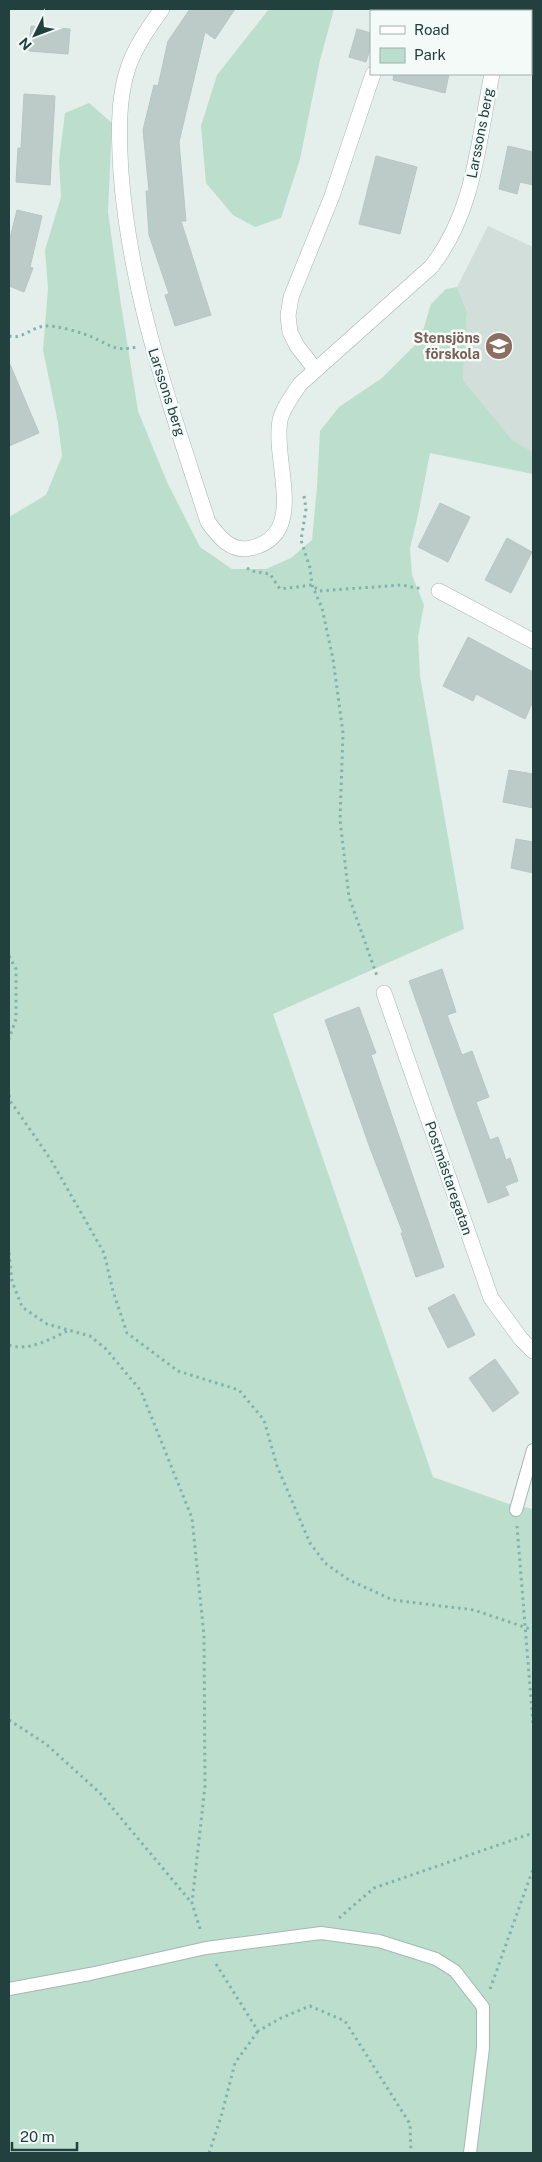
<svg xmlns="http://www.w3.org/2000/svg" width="542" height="2162" font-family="'Public Sans',sans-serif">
	<rect width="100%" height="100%" fill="#e4eeeb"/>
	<polygon fill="#d2deda" points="488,226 533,247 533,452 512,441 463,380 467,311 457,287"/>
	<g fill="#bcdfcd">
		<polygon points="269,9 334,9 320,60 300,159 281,218 255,227 233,215 206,183 201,126 217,75"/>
		<polygon points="89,103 112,123 108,212 120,298 138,411 167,482 200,547 232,569 266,569 291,558 312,540 317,487 320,431 339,407 382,378 420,340 431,304 446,289 457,287 467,311 463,380 512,440 533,452 533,474 430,453 418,515 410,548 412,575 424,605 418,637 420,676 464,929 273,1014 433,1477 506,1503 533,1509 533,2153 9,2153 9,517 46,495 62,456 58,423 43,350 48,289 45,250 61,197 59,161 65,113"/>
	</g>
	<g fill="#bccbc8" stroke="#b6c7c4">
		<polygon points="190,9 235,9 215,39 205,32 179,142 186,221 181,221 211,315 175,326 165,295 169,294 149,235 146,191 149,191 143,130 154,85 158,86 168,41"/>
		<polygon points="31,26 70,29 68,54 29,51"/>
		<polygon points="357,29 371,33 371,46 366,62 349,57"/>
		<polygon points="394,74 449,74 445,93 393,80"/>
		<polygon points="24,94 55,96 50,185 16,182 18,148 21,148"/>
		<polygon points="508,146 533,152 533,185 520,182 517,194 499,189"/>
		<polygon points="376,156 417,167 400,234 359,224"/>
		<polygon points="17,210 42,216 30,267 33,268 24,292 9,286 9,242"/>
		<polygon points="9,362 39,433 9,446"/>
		<polygon points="440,503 470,517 448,562 418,547"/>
		<polygon points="507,538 532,552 511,593 485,580"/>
		<polygon points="468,637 533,672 533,701 525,719 476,694 473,701 443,686"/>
		<polygon points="509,770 533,774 533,808 503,802"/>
		<polygon points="516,839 533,842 533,873 511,868"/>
		<polygon points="442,969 456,1012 447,1015 462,1055 472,1051 489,1097 476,1102 490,1140 498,1137 506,1160 510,1158 518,1181 505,1186 509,1195 488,1203 409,981"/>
		<polygon points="359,1007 376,1053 371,1055 444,1267 416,1277 401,1233 403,1233 370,1148 325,1020"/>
		<polygon points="454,1294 475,1335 448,1348 428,1308"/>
		<polygon points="495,1359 519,1393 493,1412 469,1378"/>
	</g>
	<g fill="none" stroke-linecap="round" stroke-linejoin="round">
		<defs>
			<g id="lane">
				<polyline points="516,1510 533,1450"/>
				<polyline points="9,1989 90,1974 206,1948 321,1933 379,1941 436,1959 455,1971 483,2007 483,2048 470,2153"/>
			</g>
			<g id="street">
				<path d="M162,9C149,27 135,47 128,68C117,101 119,139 121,173C130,294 171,408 208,522C218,536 231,553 251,548C309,535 272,462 280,420C283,407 293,395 300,384L431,267C475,212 478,141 492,74"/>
				<polyline points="526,9 533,10"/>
				<polyline points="392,11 393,9"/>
				<polyline points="504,11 505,9"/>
				<polyline points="315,369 297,346 290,332 288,316 291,297 332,196 373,74"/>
				<polyline points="439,591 533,641"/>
				<polyline points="384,993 491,1298 521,1339 533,1351"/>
			</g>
		</defs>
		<use href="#lane" stroke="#a6b6b4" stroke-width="14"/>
		<use href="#street" stroke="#a6b6b4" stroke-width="16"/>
		<g stroke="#83b2ad" stroke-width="3" stroke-dasharray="2.5 4" stroke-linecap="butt">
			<path d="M9,336C22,340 33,326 46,326C56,325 83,333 92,337C110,345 115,352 136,347"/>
			<polyline points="304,496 306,509 301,540 310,568 312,585 322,608 333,659 343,733 340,820 349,897 377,976"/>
			<polyline points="247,568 252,571 270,574 280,589 312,585 319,591 401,585 423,589"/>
			<polyline points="9,956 16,969 16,1019 9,1039"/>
			<polyline points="9,1095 11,1102 51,1160 104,1253 113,1291 127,1333 178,1371 239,1390 264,1420 277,1466 310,1543 325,1563 349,1580 393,1600 474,1610 533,1630"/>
			<polyline points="9,1253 12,1281 22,1307 47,1324 90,1336 106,1349 141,1391 192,1518 204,1636 205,1786 192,1903 201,1932"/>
			<path d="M9,1345C28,1352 51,1339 69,1330"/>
			<polyline points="517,1526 533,1724"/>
			<polyline points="9,1720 46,1744 100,1793 191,1902"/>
			<polyline points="339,1918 374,1888 533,1833"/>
			<polyline points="216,1964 258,2031 281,2018 310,2006 345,2021 410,2124 411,2153"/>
			<polyline points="490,1989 533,1869"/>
			<polyline points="209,2153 221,2117 235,2063 258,2031"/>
		</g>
		<use href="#lane" stroke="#fff" stroke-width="12"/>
		<use href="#street" stroke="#fff" stroke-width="15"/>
	</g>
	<defs>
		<symbol id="school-disc" viewBox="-11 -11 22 22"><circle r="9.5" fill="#8d6e63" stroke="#f4faf8"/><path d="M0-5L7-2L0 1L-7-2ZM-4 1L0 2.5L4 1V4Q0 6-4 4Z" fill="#fff"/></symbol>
	</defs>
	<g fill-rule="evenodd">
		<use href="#school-disc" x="483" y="330" width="32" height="32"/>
	</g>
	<g text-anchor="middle" stroke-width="5" stroke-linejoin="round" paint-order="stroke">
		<g font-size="14" fill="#22403e" stroke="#f4faf8">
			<text transform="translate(480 133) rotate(-79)" y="5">Larssons berg</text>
			<text transform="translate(167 392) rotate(72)" y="5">Larssons berg</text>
			<text transform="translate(449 1178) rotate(71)" y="5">Postmästaregatan</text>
		</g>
		<g font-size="14" font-weight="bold" fill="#785e54" stroke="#f4faf8" text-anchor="end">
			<text x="480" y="343">Stensjöns<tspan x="480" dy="16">förskola</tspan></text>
		</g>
	</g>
	<rect width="542" height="2162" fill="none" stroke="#22403e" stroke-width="20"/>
	<rect x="370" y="10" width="162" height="65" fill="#f4faf8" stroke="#a0b0ae"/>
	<rect x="380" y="26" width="25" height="8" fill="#ffffff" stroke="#a0b0ae"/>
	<text x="414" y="35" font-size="15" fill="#22403e">Road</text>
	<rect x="380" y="48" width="25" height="15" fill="#bcdfcd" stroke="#a0b0ae"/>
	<text x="414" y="60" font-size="15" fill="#22403e">Park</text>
	<g transform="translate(35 35) rotate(228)" stroke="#f4faf8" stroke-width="4" paint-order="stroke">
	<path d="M0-4L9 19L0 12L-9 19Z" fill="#22403e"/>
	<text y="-8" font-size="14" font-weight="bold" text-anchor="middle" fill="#22403e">N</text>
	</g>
	<path d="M12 2142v8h65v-8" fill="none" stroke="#22403e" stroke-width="2.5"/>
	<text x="20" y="2142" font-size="15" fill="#22403e" stroke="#f4faf8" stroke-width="4" paint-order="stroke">20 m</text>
</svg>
